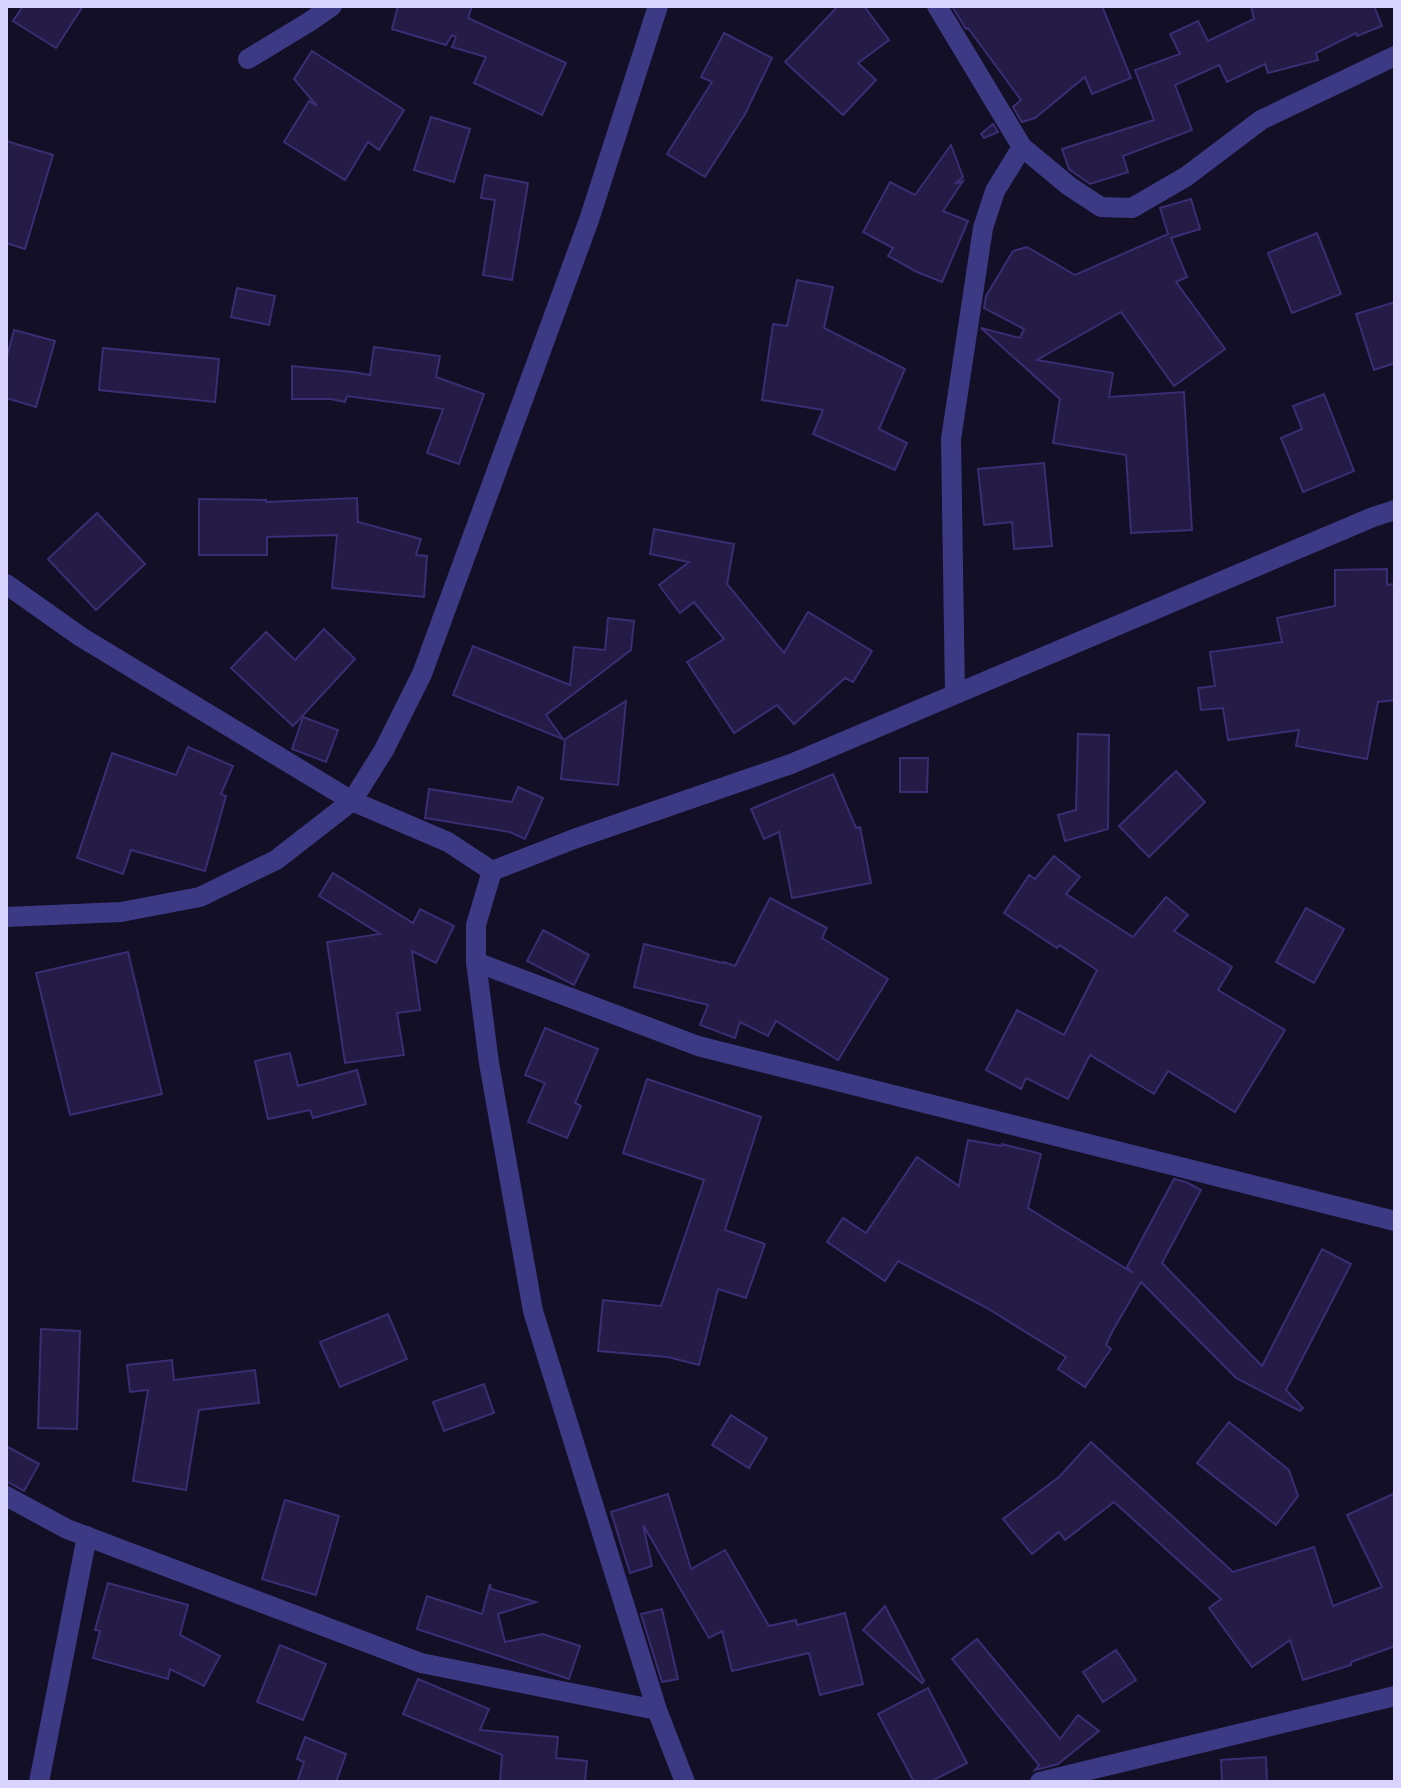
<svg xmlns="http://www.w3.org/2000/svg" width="1401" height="1788" font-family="Mulish,sans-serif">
	<rect width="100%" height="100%" fill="#130f26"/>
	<g fill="#241b47" stroke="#3b2d73" stroke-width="2">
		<polygon points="23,6 83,6 56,48 13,21"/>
		<polygon points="398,6 472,6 468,18 566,63 542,115 474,83 486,57 452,47 456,37 452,35 446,45 392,29"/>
		<polygon points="838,6 864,6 889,40 858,63 876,80 843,115 785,62"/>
		<polygon points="952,6 1102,6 1131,78 1092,94 1085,77 1035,118 1022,122 1013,107 1021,100 968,28 966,29"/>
		<polygon points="1251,6 1374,6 1382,26 1357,36 1356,33 1316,53 1318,60 1268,73 1265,64 1227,82 1219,65 1175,85 1192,130 1123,156 1128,172 1090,184 1069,169 1062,149 1154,120 1135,70 1180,54 1170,34 1198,21 1208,41 1254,19"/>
		<polygon points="724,33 772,58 745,114 705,177 667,154 712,82 701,77"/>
		<polygon points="312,51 404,110 379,150 368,142 345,180 284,142 309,101 317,106 294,79"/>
		<polygon points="431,117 470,129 454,182 414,170"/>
		<polygon points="993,124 998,132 984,138 981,134"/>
		<polygon points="6,141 53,155 25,249 6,243"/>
		<polygon points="951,145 963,177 955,184 963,181 943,211 968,221 942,282 917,272 888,256 893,248 863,232 890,182 915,195"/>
		<polygon points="485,175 528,183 512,280 483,275 495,200 481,198"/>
		<polygon points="1191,199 1200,229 1171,238 1187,277 1176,282 1225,349 1174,386 1121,312 1037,360 1113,373 1109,397 1184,392 1192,530 1131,533 1126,455 1053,443 1060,399 981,328 1020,338 1024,329 984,308 986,296 1013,251 1027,247 1075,275 1168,234 1160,208"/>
		<polygon points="1317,233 1341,294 1292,313 1268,253"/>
		<polygon points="797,280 833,287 824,328 905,369 879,429 907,443 895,470 813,434 823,410 762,400 773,324 787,326"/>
		<polygon points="237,288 275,296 269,325 231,317"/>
		<polygon points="1395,302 1395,363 1374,370 1356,314"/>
		<polygon points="14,330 55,341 36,407 6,398 6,360"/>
		<polygon points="374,347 440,356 436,377 484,394 459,464 427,453 443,409 347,396 345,402 331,399 292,399 292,366 353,372 370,375"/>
		<polygon points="103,348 219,359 215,402 99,390"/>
		<polygon points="1324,394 1354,471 1303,492 1281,438 1302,429 1293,406"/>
		<polygon points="1044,463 1052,546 1014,549 1012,522 984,525 978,469"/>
		<polygon points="357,498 358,522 421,539 416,555 427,556 424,597 332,588 337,535 267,537 267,555 199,555 199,499 266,500 266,502"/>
		<polygon points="97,513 145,564 96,610 48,559"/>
		<polygon points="654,529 734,544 727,584 784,653 808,612 872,651 853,682 845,678 794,724 777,705 734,733 687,662 724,639 694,602 680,613 659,585 689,562 650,554"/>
		<polygon points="1387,569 1387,585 1395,584 1395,700 1378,702 1367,759 1296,746 1299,730 1228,740 1223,708 1201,710 1198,688 1215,686 1210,652 1282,642 1277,618 1335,606 1335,570"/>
		<polygon points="608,618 634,621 631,650 546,715 563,739 453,695 473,646 570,685 574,647 605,650"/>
		<polygon points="324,629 355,659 293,726 231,668 266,632 295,660"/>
		<polygon points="626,701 618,785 561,779 565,739"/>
		<polygon points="303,717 338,730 326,762 292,749"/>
		<polygon points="1078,734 1109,735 1108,829 1065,841 1058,815 1076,810"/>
		<polygon points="188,747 233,766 221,794 226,796 205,871 131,850 123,874 77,858 112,753 176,775"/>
		<polygon points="900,758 928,758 927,792 900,792"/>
		<polygon points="1176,771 1205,802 1149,857 1119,826"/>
		<polygon points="833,774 856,828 860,827 871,883 792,898 779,832 764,839 751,809"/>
		<polygon points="518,787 543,798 525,839 510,832 425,818 429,789 512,802"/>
		<polygon points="1054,856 1080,877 1066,894 1133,937 1166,897 1188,915 1174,931 1232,967 1218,990 1285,1030 1235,1112 1168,1071 1154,1094 1090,1055 1068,1099 1026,1078 1021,1089 986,1070 1017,1010 1064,1035 1097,970 1059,945 1057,948 1004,913 1029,875 1035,879"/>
		<polygon points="333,873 413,923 420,909 454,926 436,963 412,951 420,1010 397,1013 404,1055 345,1063 327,942 380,934 319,896"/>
		<polygon points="770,898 827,928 822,938 888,979 838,1060 776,1021 768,1036 740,1022 735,1038 700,1025 708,1005 634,987 644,944 723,963 724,962 735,966"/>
		<polygon points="1306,908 1344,929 1314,983 1276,962"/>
		<polygon points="543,930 589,955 574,985 527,961"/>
		<polygon points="128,952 162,1094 70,1115 36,973"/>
		<polygon points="545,1028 598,1049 575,1103 581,1106 567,1138 528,1122 545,1083 525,1075"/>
		<polygon points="290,1053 298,1086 357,1070 366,1104 313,1118 310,1110 268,1119 255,1061"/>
		<polygon points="647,1079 761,1117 725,1230 765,1244 746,1298 718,1289 699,1365 668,1357 598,1351 603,1300 661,1306 704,1180 623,1153"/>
		<polygon points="968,1140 1002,1146 1002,1144 1041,1154 1028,1208 1133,1273 1127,1267 1174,1179 1186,1182 1201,1190 1162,1263 1262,1366 1322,1249 1351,1264 1286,1390 1303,1408 1300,1411 1236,1378 1141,1282 1112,1332 1106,1345 1111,1349 1085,1387 1058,1369 1066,1357 987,1308 898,1261 885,1281 827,1242 843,1218 866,1233 917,1157 959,1186"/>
		<polygon points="388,1314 407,1359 340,1387 320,1342"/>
		<polygon points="41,1329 80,1331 77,1429 38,1428"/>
		<polygon points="172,1360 174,1380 255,1370 259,1403 199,1410 186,1490 133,1481 148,1390 130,1392 127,1365"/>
		<polygon points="484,1384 494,1413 444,1431 433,1402"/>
		<polygon points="731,1415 767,1438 749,1468 712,1445"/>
		<polygon points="1229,1422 1289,1470 1298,1496 1276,1525 1197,1463"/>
		<polygon points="1091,1442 1233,1572 1314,1547 1333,1606 1382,1587 1347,1515 1395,1493 1395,1646 1351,1662 1351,1665 1303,1680 1290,1640 1252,1667 1209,1608 1221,1599 1114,1502 1065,1540 1059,1532 1032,1554 1003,1519 1059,1477"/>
		<polygon points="6,1446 39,1464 24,1491 6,1481"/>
		<polygon points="668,1494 691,1569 725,1550 769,1626 796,1620 797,1625 845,1613 863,1684 820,1695 809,1653 732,1671 722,1631 709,1638 643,1525 652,1566 630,1573 611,1512"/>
		<polygon points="285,1500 339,1516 316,1595 262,1579"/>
		<polygon points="108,1583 188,1605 180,1635 220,1656 204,1686 170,1669 168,1679 93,1658 100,1631 95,1630"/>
		<polygon points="490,1584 491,1589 536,1602 498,1614 505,1642 543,1634 580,1646 569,1679 417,1629 427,1596 482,1614"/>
		<polygon points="885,1606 924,1681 922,1683 863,1630"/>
		<polygon points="662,1609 678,1679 662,1682 641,1614"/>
		<polygon points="977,1639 1060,1739 1078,1715 1099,1731 1058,1764 1035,1770 1039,1765 952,1659"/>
		<polygon points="280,1645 326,1664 303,1720 257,1702"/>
		<polygon points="1116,1650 1136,1680 1103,1702 1083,1672"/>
		<polygon points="418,1679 489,1709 480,1730 558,1737 556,1758 587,1761 585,1782 500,1782 502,1755 403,1714"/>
		<polygon points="928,1688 967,1763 930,1782 914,1782 878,1714"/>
		<polygon points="305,1737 346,1754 336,1782 297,1782 304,1762 297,1759"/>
		<polygon points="1266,1757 1267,1782 1222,1782 1221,1760"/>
	</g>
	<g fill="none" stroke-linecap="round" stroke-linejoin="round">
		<g stroke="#3d3a85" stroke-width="20">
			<polyline points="937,6 1022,147 1069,186 1101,207 1132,208 1187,176 1261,120 1395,56"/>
			<polyline points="248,59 309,22 332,6"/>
			<polyline points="6,584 81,637 352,801 448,842 492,871 574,839 791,764 1373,517 1395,510"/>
			<polyline points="955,694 951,439 983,228 995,191 1022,147"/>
			<polyline points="492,871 476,925 476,962 489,1063 533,1311 657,1710 685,1782"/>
			<polyline points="6,917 121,912 200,897 276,860 352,801 384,750 422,674 589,220 658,6"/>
			<polyline points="476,962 698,1046 1395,1221"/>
			<polyline points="6,1496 67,1529 421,1663 657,1710"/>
			<polyline points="39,1782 87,1536"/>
			<polyline points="1040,1782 1395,1696"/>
		</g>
	</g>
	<rect width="1401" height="1788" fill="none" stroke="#d9d4ff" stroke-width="16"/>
</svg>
